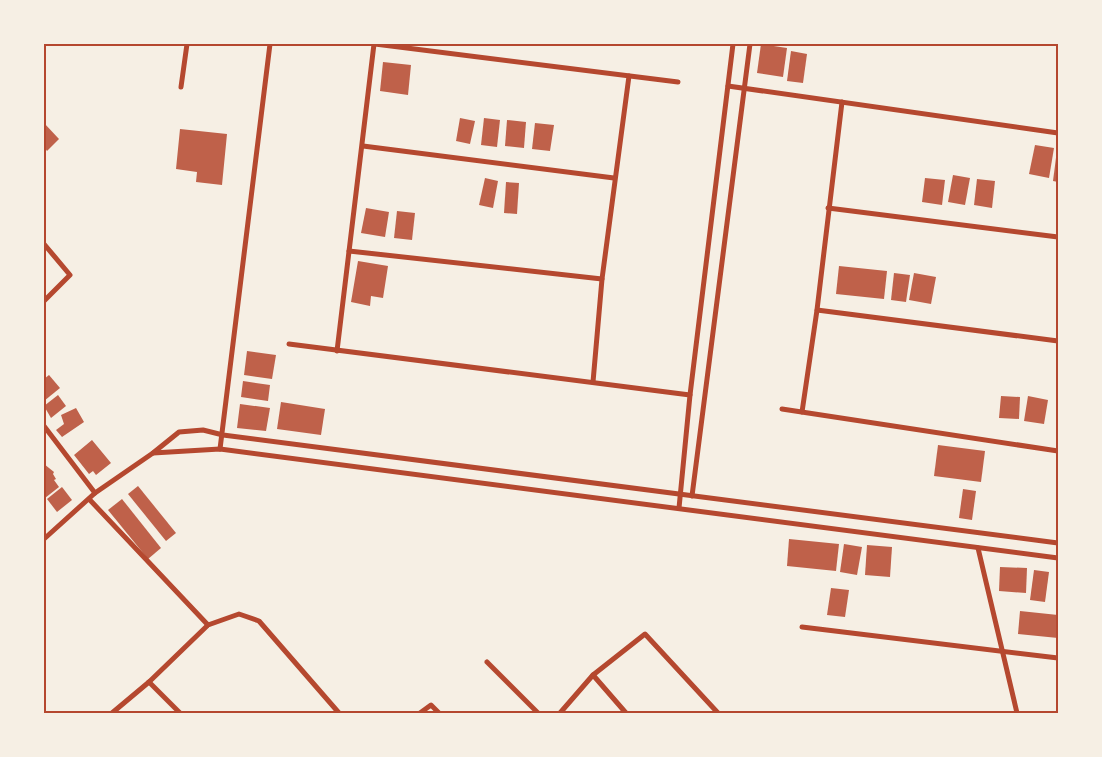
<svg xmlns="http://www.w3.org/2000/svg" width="1102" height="757" font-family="'Fira Sans Condensed',sans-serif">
	<rect width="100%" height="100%" fill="#f6efe4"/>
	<g fill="#bf614a">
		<polygon points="761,44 787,48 783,77 757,73"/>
		<polygon points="791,51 807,54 803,83 787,81"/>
		<polygon points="383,62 411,65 408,95 380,91"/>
		<polygon points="460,118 475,121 470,144 456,141"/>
		<polygon points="484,118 500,120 497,147 481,145"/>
		<polygon points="507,120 526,122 524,148 505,146"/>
		<polygon points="44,123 59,139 47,151 44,147"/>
		<polygon points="535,123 554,125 550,151 532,149"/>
		<polygon points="180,129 227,134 222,185 196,182 197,172 176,169"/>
		<polygon points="1035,145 1054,148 1049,178 1029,174"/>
		<polygon points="1057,150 1058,150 1058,182 1053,181"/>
		<polygon points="953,175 970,178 965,205 948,202"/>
		<polygon points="485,178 498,181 493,208 479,205"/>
		<polygon points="925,178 945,180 942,205 922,202"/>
		<polygon points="977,179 995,181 992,208 974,205"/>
		<polygon points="506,182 519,183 517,214 504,213"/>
		<polygon points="366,208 389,212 385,237 361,233"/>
		<polygon points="397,211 415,213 412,240 394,238"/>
		<polygon points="358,261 388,266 383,298 371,296 370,306 351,302"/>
		<polygon points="839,266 887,271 884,299 836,294"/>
		<polygon points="894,273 910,275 906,302 891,300"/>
		<polygon points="914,273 936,277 931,304 909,300"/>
		<polygon points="247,351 276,355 272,379 244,375"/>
		<polygon points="49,375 60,388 44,401 44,379"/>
		<polygon points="243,381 270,385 268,401 241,397"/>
		<polygon points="58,395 66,406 51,418 44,406"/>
		<polygon points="1001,396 1020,397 1019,419 999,418"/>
		<polygon points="1028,396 1048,400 1044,424 1024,421"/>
		<polygon points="281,402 325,409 321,435 277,429"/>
		<polygon points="240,404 270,408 266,431 237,428"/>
		<polygon points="76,408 84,422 62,437 56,430 64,424 61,415"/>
		<polygon points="92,440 111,463 96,475 93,471 89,474 74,455"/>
		<polygon points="938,445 985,451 981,482 934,476"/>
		<polygon points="44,464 54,472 53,474 56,479 54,480 59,487 45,498"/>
		<polygon points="138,486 176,533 166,541 128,494"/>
		<polygon points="62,487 72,500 57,512 47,499"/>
		<polygon points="963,489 976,491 972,520 959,518"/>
		<polygon points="122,499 161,548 148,559 108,510"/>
		<polygon points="789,539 839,544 836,571 787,566"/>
		<polygon points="844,544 862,547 857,575 840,572"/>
		<polygon points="867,545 892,547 890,577 865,575"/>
		<polygon points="1000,567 1027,568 1026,593 999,591"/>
		<polygon points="1034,570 1049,572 1045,602 1030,600"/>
		<polygon points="831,588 849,590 845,617 827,615"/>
		<polygon points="1020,611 1058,615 1058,638 1018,634"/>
	</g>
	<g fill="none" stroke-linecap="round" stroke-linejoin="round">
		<g stroke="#b5482f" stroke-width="5">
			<polyline points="375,44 678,82"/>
			<polyline points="728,86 1058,133"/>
			<polyline points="181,87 187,44"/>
			<polyline points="363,146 614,178"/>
			<polyline points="828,208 1058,237"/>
			<polyline points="44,244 70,275 44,301"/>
			<polyline points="349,251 602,279"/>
			<polyline points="817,310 1058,341"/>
			<polyline points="289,344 690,395"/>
			<polyline points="337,351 374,44"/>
			<polyline points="593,382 602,279 629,76"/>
			<polyline points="782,409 1058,451"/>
			<polyline points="802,412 817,310 842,102"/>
			<polyline points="44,426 95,493"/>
			<polyline points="220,449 270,44"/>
			<polyline points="153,453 220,449 1058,558"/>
			<polyline points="692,496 750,44"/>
			<polyline points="89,499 208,625"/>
			<polyline points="679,508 690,395 733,44"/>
			<polyline points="44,539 95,493 153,453 179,432 203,430 223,435 1058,543"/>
			<polyline points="978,548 1017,713"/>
			<polyline points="802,627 1058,658"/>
			<polyline points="487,662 538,713"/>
			<polyline points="593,675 626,713"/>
			<polyline points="149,682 180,713"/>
			<polyline points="112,713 149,682 208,625 239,614 259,621 339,713"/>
			<polyline points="420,713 431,705 439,713"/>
			<polyline points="560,713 593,675 645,634 718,713"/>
		</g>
	</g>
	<rect width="1102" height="757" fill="none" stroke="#f6efe4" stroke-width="90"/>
	<rect x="45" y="45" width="1012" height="667" fill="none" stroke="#b5482f" stroke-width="2"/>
</svg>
